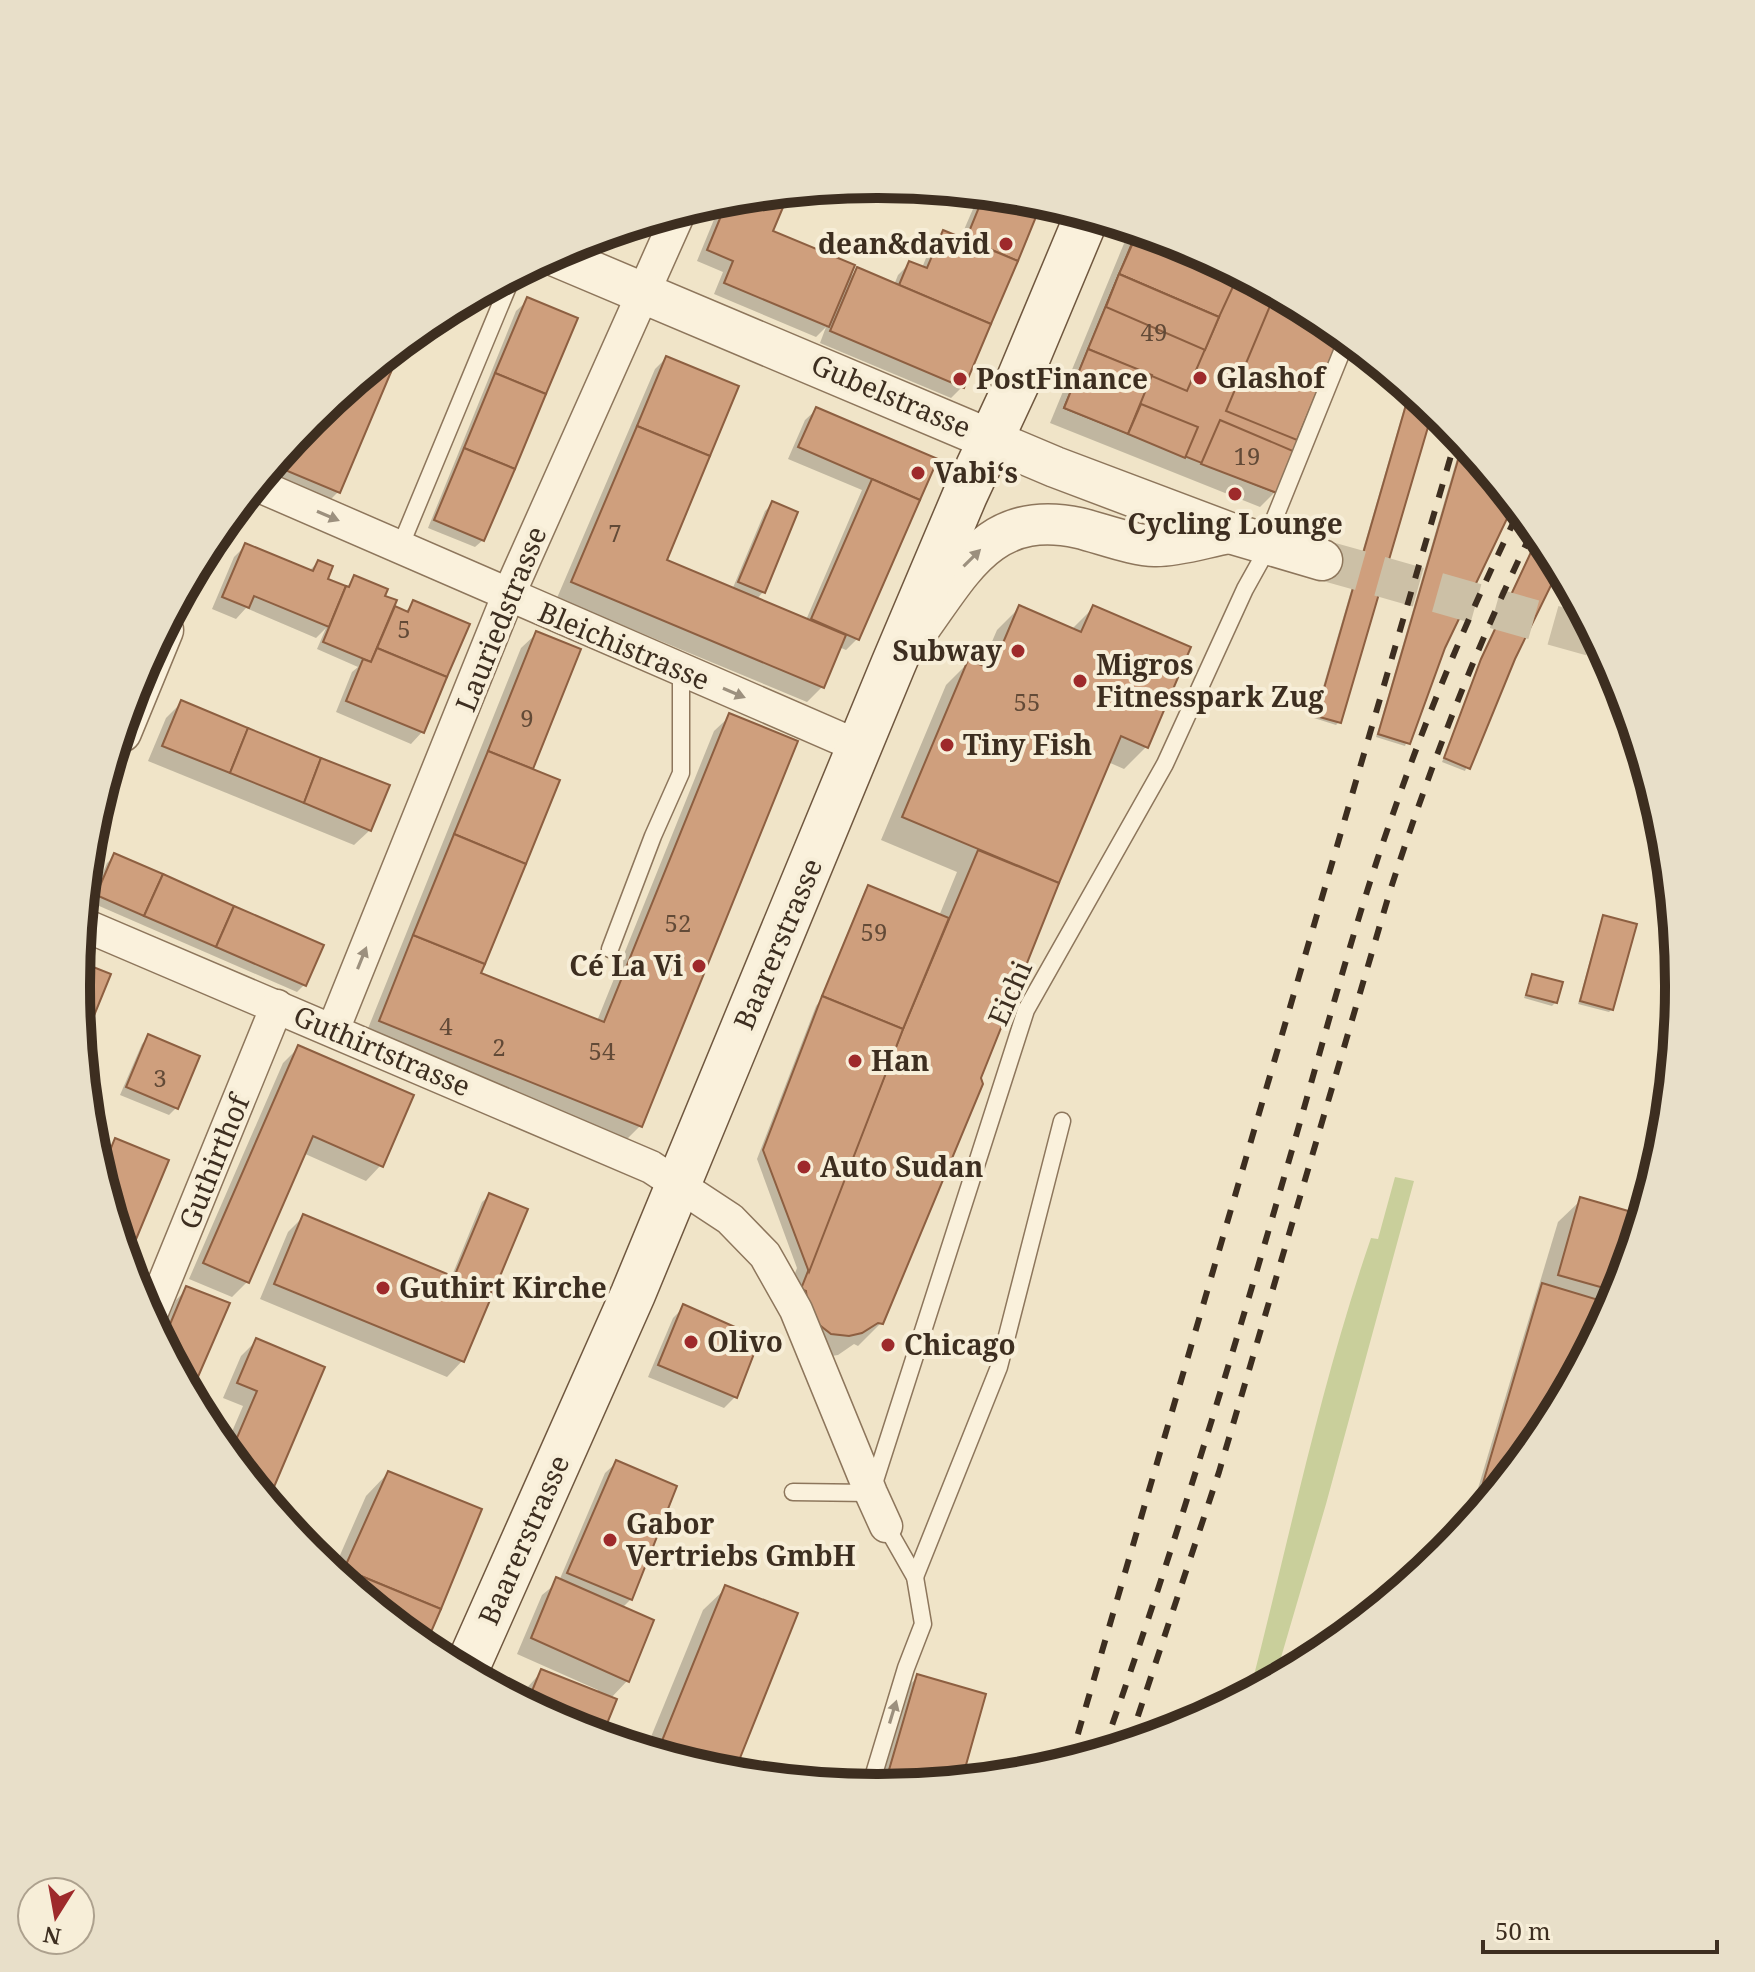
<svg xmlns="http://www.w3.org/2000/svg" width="1755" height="1972" font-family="'Noto Serif',serif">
	<rect width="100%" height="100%" fill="#f0e4c8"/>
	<path fill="#c9cf9b" d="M1395,1177L1414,1181L1326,1504L1275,1678L1250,1691C1289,1540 1320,1386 1371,1238L1378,1239Z"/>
	<g fill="#0003">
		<polygon points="786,193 770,232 846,281 857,270 894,285 898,275 910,263 922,268 932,243 944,232 960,239 979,195 1040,202 962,387 951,398 820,343 826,327 816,337 714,294 723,272 697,261 722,200"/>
		<polygon points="1130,229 1185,246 1323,320 1340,334 1275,492 1260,507 1050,423"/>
		<polygon points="623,230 608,244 594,238"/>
		<polygon points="528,300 483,540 475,547 428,528 516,311"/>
		<polygon points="399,347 338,492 323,507 271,485 285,451 311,419"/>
		<polygon points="666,358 664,561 732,590 765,511 772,504 763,592 756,600 806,620 862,490 788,459 805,420 817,409 935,460 858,638 846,650 839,647 822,687 807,702 557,598 655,369"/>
		<polygon points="1409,391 1431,408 1339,722 1336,725 1314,718"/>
		<polygon points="1462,441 1489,474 1486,485 1492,477 1512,502 1443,647 1405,746 1376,737"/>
		<polygon points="1539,535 1558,567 1513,658 1465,771 1442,762 1503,609"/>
		<polygon points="245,546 308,572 318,562 325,580 346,588 355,577 392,607 405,612 414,602 467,625 422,732 411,744 336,712 352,672 358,667 317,649 326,628 316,638 246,608 236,619 212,609 234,557"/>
		<polygon points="1019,608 1071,630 1093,608 1147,746 1124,769 1108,762 881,1323 858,1346 854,1344 838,1355 825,1357 795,1345 786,1331 784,1314 780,1312 797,1268 757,1159 816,1006 820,1001 865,890 868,887 939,916 957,872 881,840 946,685 969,662 981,667 997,630"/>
		<polygon points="537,633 579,650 530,770 479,974 597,1021 714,731 730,716 640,1126 625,1141 365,1036 521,648"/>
		<polygon points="181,703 370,830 354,845 148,761 166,718"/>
		<polygon points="115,856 304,985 297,992 90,902 107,863"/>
		<polygon points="1604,917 1612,1009 1609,1012 1578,1004 1601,920"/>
		<polygon points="1532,976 1556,1002 1552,1006 1524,998"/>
		<polygon points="149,1036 176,1108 169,1115 120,1095 142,1044"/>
		<polygon points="298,1048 381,1165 366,1181 303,1153 247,1282 232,1297 189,1279 283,1063"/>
		<polygon points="116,1141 126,1258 99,1166 104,1152"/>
		<polygon points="490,1195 462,1361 447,1377 260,1299 288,1232 304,1216 451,1278 482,1202"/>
		<polygon points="1581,1200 1641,1217 1618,1293 1544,1432 1467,1525 1558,1222"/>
		<polygon points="187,1289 227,1304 190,1391 160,1336 176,1300"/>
		<polygon points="684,1307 735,1397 724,1408 648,1377 673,1318"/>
		<polygon points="257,1340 267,1499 225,1448 243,1406 223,1398 241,1356"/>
		<polygon points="617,1462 631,1599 622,1608 627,1681 610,1699 600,1735 570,1726 518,1698 542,1671 597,1693 598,1690 517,1654 542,1595 559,1581 605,1473"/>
		<polygon points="388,1473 480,1510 423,1645 333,1571 366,1496"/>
		<polygon points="726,1588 796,1614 732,1773 646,1749 703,1610"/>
		<polygon points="918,1676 984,1696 960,1779 877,1787 907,1688"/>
	</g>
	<g fill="#cf9f7d" stroke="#8d5f41" stroke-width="2">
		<polygon points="789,193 773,231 855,265 829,327 724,283 733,261 707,250 728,199"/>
		<polygon points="984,195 1042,202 1018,261 966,239"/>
		<polygon points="943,230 1018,261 991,324 899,285 909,261 927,268"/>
		<polygon points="1137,231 1185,246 1323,320 1341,335 1277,493 1064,408"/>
		<polygon points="1137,231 1185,246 1238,274 1237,278 1136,236"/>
		<polygon points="1136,236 1237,278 1219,317 1119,274"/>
		<polygon points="857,267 991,324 964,388 830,331"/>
		<polygon points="1119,274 1219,317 1187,391 1088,349"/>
		<polygon points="1119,274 1219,317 1205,350 1106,307"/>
		<polygon points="1238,274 1274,293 1237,278"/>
		<polygon points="1275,294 1323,320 1341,335 1297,440 1226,411"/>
		<polygon points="527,297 578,318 546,394 495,373"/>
		<polygon points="402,344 391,372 376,366"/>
		<polygon points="1088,349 1152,375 1128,434 1064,408"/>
		<polygon points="666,356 739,386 710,456 637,426"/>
		<polygon points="376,366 391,372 340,493 285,470 300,432 311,419"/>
		<polygon points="495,373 546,394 515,469 464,448"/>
		<polygon points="1410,391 1433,410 1341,723 1316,716"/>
		<polygon points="1141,404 1198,427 1185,458 1128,434"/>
		<polygon points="816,407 938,459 920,500 798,447"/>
		<polygon points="1220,420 1293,451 1277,493 1201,464"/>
		<polygon points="637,426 710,456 667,560 846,635 824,688 571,582"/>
		<polygon points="1463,443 1490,475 1487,485 1491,477 1514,504 1445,648 1410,744 1378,734"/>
		<polygon points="464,448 515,469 484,541 434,520"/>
		<polygon points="872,479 920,500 859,640 811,619"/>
		<polygon points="772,501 798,512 765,593 738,582"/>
		<polygon points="1539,535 1559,569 1515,659 1470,769 1444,758 1481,659"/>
		<polygon points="245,543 313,571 318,560 333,566 328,579 346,586 329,627 254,596 249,608 222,597"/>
		<polygon points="354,575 388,589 385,596 397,600 371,662 323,642 346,586 349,587"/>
		<polygon points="413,600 470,624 447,677 377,648 395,606 408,612"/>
		<polygon points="1019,605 1081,632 1093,605 1191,647 1148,748 1121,736 1059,883 902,817 968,660 992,669"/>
		<polygon points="536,631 581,649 533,769 488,751"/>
		<polygon points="377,648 447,677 424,733 346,701 363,659 371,662"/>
		<polygon points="181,700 248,728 230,773 162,746"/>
		<polygon points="729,713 798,741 642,1127 379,1021 413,935 485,964 481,973 604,1022"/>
		<polygon points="248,728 321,758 304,803 230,773"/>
		<polygon points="488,751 560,780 526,864 454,834"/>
		<polygon points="321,758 390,785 371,831 304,803"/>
		<polygon points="454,834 526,864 485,964 413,935"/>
		<polygon points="978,850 1059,883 981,1078 983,1084 883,1324 878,1323 862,1333 849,1336 831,1334 817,1323 808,1307 806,1291 801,1289 903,1029"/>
		<polygon points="114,853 163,874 144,916 96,895"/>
		<polygon points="163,874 234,906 216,947 144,916"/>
		<polygon points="868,885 949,918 903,1029 822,996"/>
		<polygon points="234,906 324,945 306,986 216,947"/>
		<polygon points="1603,915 1637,924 1613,1010 1580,1001"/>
		<polygon points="78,961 111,974 82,1045 76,986"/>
		<polygon points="1532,974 1563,982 1557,1003 1526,995"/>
		<polygon points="822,996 903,1029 809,1272 763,1150"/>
		<polygon points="148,1034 200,1056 178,1109 126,1087"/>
		<polygon points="298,1045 414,1095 383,1167 313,1136 249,1283 203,1263"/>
		<polygon points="115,1138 169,1160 127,1261 101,1173"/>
		<polygon points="489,1193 528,1209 493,1293 454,1277"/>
		<polygon points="1580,1197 1642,1215 1618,1292 1558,1275"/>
		<polygon points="303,1214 493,1293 464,1362 274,1284"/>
		<polygon points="1542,1283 1612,1304 1544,1432 1473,1517"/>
		<polygon points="186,1286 230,1303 191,1393 163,1341"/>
		<polygon points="683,1304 760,1338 737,1398 658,1365"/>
		<polygon points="256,1338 325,1367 268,1501 230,1454 257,1391 237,1383"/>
		<polygon points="616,1460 677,1486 632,1600 567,1573"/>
		<polygon points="388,1471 482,1509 441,1609 344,1569"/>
		<polygon points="344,1569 441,1609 425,1646 340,1577"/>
		<polygon points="556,1577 654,1620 629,1682 531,1638"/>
		<polygon points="725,1585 798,1613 734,1773 721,1772 657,1753"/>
		<polygon points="541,1669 617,1699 602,1736 570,1726 527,1703"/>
		<polygon points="917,1674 986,1694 962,1779 884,1787"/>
	</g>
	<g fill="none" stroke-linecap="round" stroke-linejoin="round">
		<polyline stroke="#ccc0a6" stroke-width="40" stroke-dasharray="40 20" stroke-linecap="butt" points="1322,560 1595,637"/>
		<defs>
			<g id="service">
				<polyline points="1265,542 1347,339"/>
				<polyline points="400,547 512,277"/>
				<polyline points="610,949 653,836 681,773 681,671"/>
				<polyline points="793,1492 871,1493 1026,1010 1165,764 1245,589 1269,546"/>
				<polyline points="915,1577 999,1367 1062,1121"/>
				<polyline points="870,1787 906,1668 923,1624 915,1577 886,1526"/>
			</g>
			<g id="minor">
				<polyline points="257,485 860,747"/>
				<polyline points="82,924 651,1167 730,1219 765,1255 796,1310 871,1493 886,1526"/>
				<polyline points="333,1030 508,596 679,213"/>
				<polyline points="150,1317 277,1006"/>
			</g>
			<g id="tertiary">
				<polyline points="553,255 1055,467 1230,533 1322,560"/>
				<path d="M921,626C964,566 993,509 1079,528C1100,533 1137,547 1156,546C1180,546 1206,537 1229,533"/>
				<polyline points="121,732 163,630"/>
			</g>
			<polyline id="secondary" points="466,1670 633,1294 893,665 965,495 1018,381 1087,216"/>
		</defs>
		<use href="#service" stroke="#8d765c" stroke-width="19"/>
		<use href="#minor" stroke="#8d765c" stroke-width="35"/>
		<use href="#tertiary" stroke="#8d765c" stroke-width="43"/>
		<use href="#secondary" stroke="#6f573f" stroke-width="47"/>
		<use href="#service" stroke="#faf1dc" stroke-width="16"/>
		<use href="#minor" stroke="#faf1dc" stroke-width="32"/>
		<use href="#tertiary" stroke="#faf1dc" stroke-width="40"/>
		<use href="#secondary" stroke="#faf1dc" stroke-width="44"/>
		<g stroke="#3d2e20" stroke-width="6" stroke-dasharray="14 14" stroke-linecap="butt">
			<path d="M1129,1743L1219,1472L1390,891C1430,767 1476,646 1534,528"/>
			<path d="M1103,1751C1170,1561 1229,1368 1285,1174C1321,1052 1352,928 1395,808C1430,707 1472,607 1519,511"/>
			<polyline points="1070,1761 1457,435"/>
		</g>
	</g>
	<defs><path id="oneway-solid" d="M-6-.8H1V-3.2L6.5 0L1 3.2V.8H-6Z" transform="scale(2)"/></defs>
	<g fill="#9c907e">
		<use href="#oneway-solid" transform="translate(328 516) rotate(23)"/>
		<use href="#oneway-solid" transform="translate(972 558) rotate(-45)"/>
		<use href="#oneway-solid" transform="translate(734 693) rotate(23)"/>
		<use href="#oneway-solid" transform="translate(362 958) rotate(-68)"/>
		<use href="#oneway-solid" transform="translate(893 1712) rotate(-73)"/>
	</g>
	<g fill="#9e2a2b" stroke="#f7eed8" stroke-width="3">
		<circle cx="1006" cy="244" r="8"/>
		<circle cx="1200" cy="378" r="8"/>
		<circle cx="960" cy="379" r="8"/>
		<circle cx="918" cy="473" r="8"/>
		<circle cx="1235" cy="494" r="8"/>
		<circle cx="1018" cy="651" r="8"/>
		<circle cx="1080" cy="681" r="8"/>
		<circle cx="947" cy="745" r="8"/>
		<circle cx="699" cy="966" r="8"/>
		<circle cx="855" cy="1061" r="8"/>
		<circle cx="804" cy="1167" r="8"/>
		<circle cx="383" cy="1288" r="8"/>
		<circle cx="691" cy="1342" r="8"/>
		<circle cx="888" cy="1345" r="8"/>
		<circle cx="610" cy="1540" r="8"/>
	</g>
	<g text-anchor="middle" stroke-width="8" stroke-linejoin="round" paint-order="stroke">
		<g font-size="24" fill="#624a37">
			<text x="1154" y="341">49</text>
			<text x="1247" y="465">19</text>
			<text x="615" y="542">7</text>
			<text x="404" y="638">5</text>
			<text x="1027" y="711">55</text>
			<text x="527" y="727">9</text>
			<text x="678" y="932">52</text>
			<text x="874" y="941">59</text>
			<text x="446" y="1035">4</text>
			<text x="499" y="1056">2</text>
			<text x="602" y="1060">54</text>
			<text x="160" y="1087">3</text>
		</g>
		<g font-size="28" font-weight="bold" fill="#3d2e20" stroke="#f7eed8" text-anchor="start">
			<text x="990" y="254" text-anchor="end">dean&amp;david</text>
			<text x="1216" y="388">Glashof</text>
			<text x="976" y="389">PostFinance</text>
			<text x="934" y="483">Vabi‘s</text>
			<text x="1235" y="534" text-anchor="middle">Cycling Lounge</text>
			<text x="1002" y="661" text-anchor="end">Subway</text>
			<text x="1096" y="675">Migros<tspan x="1096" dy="32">Fitnesspark Zug</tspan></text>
			<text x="963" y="755">Tiny Fish</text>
			<text x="683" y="976" text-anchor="end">Cé La Vi</text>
			<text x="871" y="1071">Han</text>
			<text x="820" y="1177">Auto Sudan</text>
			<text x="399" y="1298">Guthirt Kirche</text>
			<text x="707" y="1352">Olivo</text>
			<text x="904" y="1355">Chicago</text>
			<text x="626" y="1534">Gabor<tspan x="626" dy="32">Vertriebs GmbH</tspan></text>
		</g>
		<g font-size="28" fill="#3d2e20" stroke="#f7eed8">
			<text transform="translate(891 396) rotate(23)" y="10">Gubelstrasse</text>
			<text transform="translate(501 619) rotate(-68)" y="10">Lauriedstrasse</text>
			<text transform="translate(624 646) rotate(23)" y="10">Bleichistrasse</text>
			<text transform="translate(778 944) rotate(-67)" y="10">Baarerstrasse</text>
			<text transform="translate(1010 993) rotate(-66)" y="10">Eichi</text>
			<text transform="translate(382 1051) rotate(23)" y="10">Guthirtstrasse</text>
			<text transform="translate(214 1162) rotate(-68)" y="10">Guthirthof</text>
			<text transform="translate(524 1540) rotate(-66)" y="10">Baarerstrasse</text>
		</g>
	</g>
	<path d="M0 0H1755V1972H0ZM877 198H878A787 787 0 0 1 1665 985V987A787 787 0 0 1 878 1774H877A787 787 0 0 1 90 987V985A787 787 0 0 1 877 198Z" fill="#e8dfc9" fill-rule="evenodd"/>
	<path fill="none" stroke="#3d2e20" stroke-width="10" d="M877 198H878A787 787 0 0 1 1665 985V987A787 787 0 0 1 878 1774H877A787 787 0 0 1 90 987V985A787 787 0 0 1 877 198Z"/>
	<g transform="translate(56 1916) rotate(191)"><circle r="38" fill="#f7eed8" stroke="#ada18e" stroke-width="2"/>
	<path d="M0-6L14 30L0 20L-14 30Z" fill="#9e2a2b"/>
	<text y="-12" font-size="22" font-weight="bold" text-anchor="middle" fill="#3d2e20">N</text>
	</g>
	<path d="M1483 1940v12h234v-12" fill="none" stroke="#3d2e20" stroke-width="4"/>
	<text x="1495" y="1940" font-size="24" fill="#3d2e20" stroke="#f7eed8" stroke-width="6" paint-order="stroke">50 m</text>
</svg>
